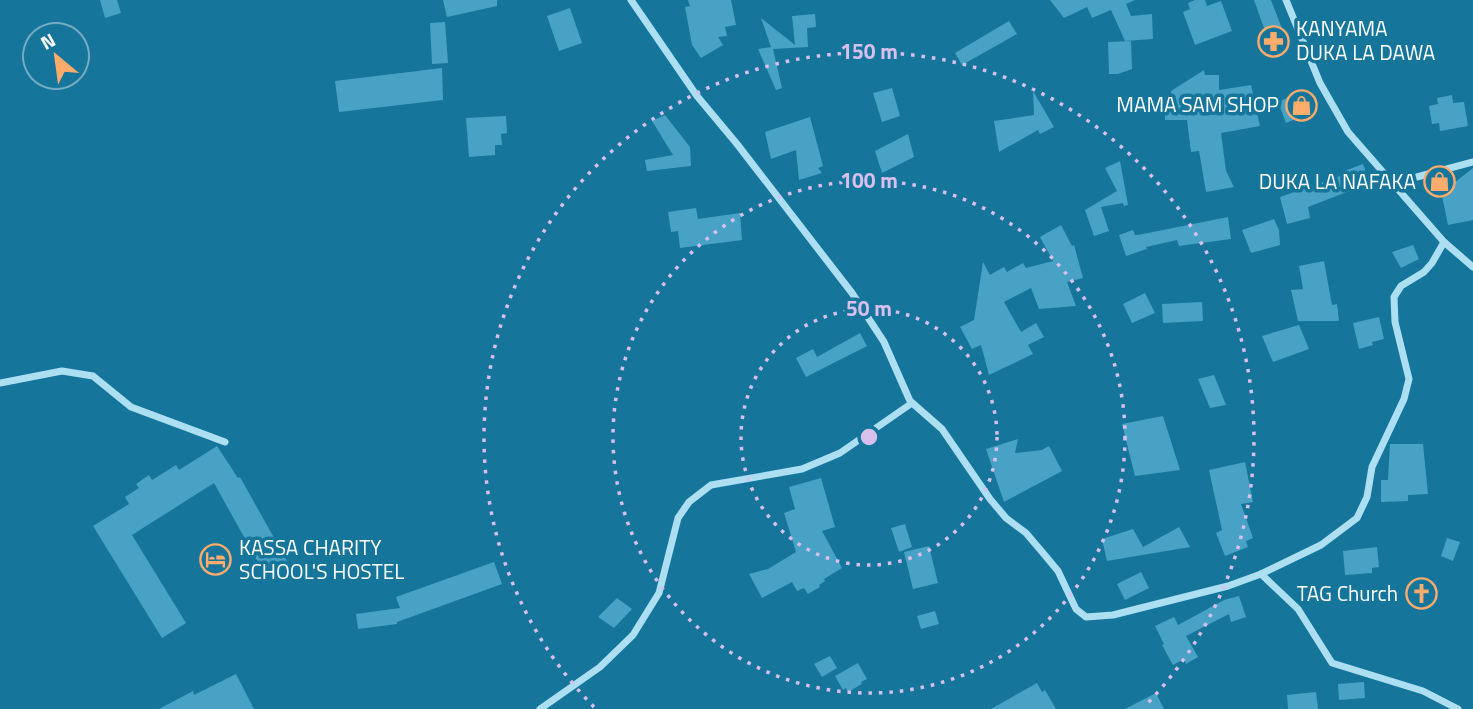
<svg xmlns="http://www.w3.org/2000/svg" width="1473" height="709" font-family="'Titillium Web',sans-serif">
	<rect width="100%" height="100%" fill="#16759b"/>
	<g fill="#47a2c5">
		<polygon points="100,0 117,0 121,13 105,18"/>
		<polygon points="443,0 497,0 497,6 447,17"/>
		<polygon points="688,0 731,0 736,25 725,27 727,36 718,37 723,45 701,58 692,45 685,7 690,6"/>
		<polygon points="1050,0 1135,0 1126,4 1131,16 1152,14 1153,39 1125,41 1111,10 1092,18 1087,7 1064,18"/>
		<polygon points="1195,0 1205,0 1207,6 1221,1 1232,31 1195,45 1183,12 1190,9 1188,3"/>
		<polygon points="1254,0 1271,0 1286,39 1270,45"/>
		<polygon points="570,8 582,43 559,51 547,16"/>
		<polygon points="815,14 816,27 807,28 808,47 773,49 782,88 776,90 758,49 771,47 761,18 795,45 792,16"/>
		<polygon points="1009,21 1017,34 962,65 955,53"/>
		<polygon points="445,22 448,63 432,64 430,23"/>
		<polygon points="1131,41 1132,69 1118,74 1109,74 1108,42"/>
		<polygon points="442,68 443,100 339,112 335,81"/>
		<polygon points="1204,70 1205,75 1219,75 1219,90 1251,85 1260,126 1221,133 1226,171 1234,187 1206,192 1199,151 1191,152 1187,120 1165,120 1165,106 1172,106 1171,91"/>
		<polygon points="892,88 900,116 882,122 873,93"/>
		<polygon points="1033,91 1054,127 1040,134 1038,130 999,152 994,121 1034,115"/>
		<polygon points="1297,94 1306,115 1286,123 1278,102"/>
		<polygon points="1452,95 1453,103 1464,102 1468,126 1440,131 1439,123 1432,124 1429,106 1438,104 1437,98"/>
		<polygon points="665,115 690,147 691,166 647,171 645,160 673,155 652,121"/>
		<polygon points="506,116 507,133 501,134 502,145 495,145 495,155 469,157 466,118"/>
		<polygon points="810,117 823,166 818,168 822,173 799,180 796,150 771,159 765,132"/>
		<polygon points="908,134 914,157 882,173 875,151"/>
		<polygon points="1120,161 1128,205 1124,206 1123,203 1101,207 1109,231 1094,236 1085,210 1117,191 1105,168"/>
		<polygon points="1363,164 1370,183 1308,207 1310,218 1287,224 1280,197 1346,174 1344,171"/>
		<polygon points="1473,168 1473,220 1448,225 1440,186 1454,183"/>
		<polygon points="696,208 698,219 740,213 742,240 680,248 678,231 671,232 668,212"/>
		<polygon points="1228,217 1231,239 1179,246 1177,240 1146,247 1147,249 1126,256 1119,235 1133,230 1135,235 1138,235"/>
		<polygon points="1274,219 1279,230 1280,245 1251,253 1242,230"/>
		<polygon points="1061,225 1072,246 1074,245 1083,278 1067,282 1076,306 1039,309 1031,288 1004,302 1021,332 1036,323 1044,337 1028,345 1033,354 989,375 981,345 972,349 960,327 974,320 983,262 990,275 1004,267 1007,272 1023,263 1026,268 1053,261 1040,237"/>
		<polygon points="1413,245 1419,259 1401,268 1392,252"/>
		<polygon points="1324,261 1332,305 1337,304 1339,321 1298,321 1291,290 1303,289 1299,266"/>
		<polygon points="1145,293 1155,313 1132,323 1123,304"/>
		<polygon points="1202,302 1203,321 1163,323 1162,304"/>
		<polygon points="1379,317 1384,339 1372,342 1373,345 1359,349 1353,323"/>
		<polygon points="1299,325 1309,349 1273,362 1262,336"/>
		<polygon points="860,333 867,346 806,377 796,358 813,349 817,357"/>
		<polygon points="1214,375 1226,405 1210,408 1198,379"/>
		<polygon points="1163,416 1180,470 1135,476 1122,424"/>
		<polygon points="1018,439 1015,453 1042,450 1049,446 1062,471 1004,502 986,449"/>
		<polygon points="1390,444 1423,444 1428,494 1408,495 1408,501 1381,502 1381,480 1388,480"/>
		<polygon points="217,446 238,478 240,477 287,561 264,573 214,483 132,535 186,623 162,638 93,526 129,504 125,497 139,488 136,484 149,475 152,480 176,465 179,470"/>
		<polygon points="1245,462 1253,502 1241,504 1253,538 1246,541 1248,547 1225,556 1216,533 1222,530 1209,470"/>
		<polygon points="821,478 835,527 822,531 842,568 824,579 825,581 819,585 820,587 808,594 804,588 797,591 792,582 762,598 749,574 768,569 796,552 784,513 795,509 789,487"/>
		<polygon points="905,524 912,547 899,552 891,528"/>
		<polygon points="1179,527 1190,547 1107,561 1102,539 1133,529 1143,547"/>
		<polygon points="1447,538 1460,542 1453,561 1441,556"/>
		<polygon points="929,546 938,583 913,589 904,552"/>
		<polygon points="1377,547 1379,567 1372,568 1372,573 1345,575 1343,551"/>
		<polygon points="494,562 502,584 397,622 397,624 358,629 356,614 400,608 396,597"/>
		<polygon points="1141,572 1149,588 1125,600 1117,584"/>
		<polygon points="1239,596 1246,617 1231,622 1229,614 1186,636 1198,657 1186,664 1184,659 1173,665 1162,645 1164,644 1155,626 1174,617 1178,625 1224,600"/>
		<polygon points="617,598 632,609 614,628 598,617"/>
		<polygon points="935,611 939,624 921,629 917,616"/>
		<polygon points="830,656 837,668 822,677 814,664"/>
		<polygon points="858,663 867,679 861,682 862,684 848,692 846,688 843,690 835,676"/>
		<polygon points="236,674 254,709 159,709 193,691 194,695"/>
		<polygon points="1364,682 1365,698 1339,700 1338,684"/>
		<polygon points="1037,683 1042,692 1045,690 1056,709 991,709"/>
		<polygon points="1316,692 1318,709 1288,709 1287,695"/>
		<polygon points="1156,693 1164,709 1125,709"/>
	</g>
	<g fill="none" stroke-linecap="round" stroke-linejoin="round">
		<g stroke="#acdff2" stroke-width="7">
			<polyline points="631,0 697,96 737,144 852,293 884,342 910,401 942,429 990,499 1006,518 1026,533 1043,553 1058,571 1076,609 1086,617 1113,615 1228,586 1261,574 1321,545 1357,518 1367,497 1372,467 1404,399 1409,379 1395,322 1394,297 1401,286 1424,272 1432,263 1444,242"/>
			<polyline points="1286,0 1320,83 1348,132 1444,242 1473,267"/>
			<polyline points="1396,188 1417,177 1473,162"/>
			<polyline points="0,383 62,371 93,376 131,407 225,442"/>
			<polyline points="1261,574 1298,609 1332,663 1423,691 1458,709"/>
			<polyline points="540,709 600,667 633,635 659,593 678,518 689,502 711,485 802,469 840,453 912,403"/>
		</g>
	</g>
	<g fill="none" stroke="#d7c0ec" stroke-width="3.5" stroke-dasharray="3.5 7">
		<circle cx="869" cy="437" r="128"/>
		<circle cx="869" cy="437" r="256"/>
		<path d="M594 707A385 385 0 1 1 1144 707"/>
	</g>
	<defs>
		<symbol id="pharmacy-ring" viewBox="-11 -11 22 22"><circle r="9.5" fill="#16759b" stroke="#ffac6d" stroke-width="1.5"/><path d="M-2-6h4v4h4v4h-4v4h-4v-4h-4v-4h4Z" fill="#ffac6d"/></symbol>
		<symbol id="shop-ring" viewBox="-11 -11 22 22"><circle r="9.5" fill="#16759b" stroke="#ffac6d" stroke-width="1.5"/><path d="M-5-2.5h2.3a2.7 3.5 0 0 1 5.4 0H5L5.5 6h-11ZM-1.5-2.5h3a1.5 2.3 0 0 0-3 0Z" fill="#ffac6d"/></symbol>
		<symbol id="hotel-ring" viewBox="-11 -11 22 22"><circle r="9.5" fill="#16759b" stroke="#ffac6d" stroke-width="1.5"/><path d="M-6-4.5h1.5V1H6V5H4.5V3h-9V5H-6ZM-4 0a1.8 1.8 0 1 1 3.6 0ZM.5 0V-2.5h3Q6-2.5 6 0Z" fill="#ffac6d"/></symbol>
		<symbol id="church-ring" viewBox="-11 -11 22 22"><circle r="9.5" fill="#16759b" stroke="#ffac6d" stroke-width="1.5"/><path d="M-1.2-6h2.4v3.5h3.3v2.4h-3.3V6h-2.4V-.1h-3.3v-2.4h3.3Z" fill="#ffac6d"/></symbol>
	</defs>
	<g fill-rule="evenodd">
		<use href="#pharmacy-ring" x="1256" y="24" width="35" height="35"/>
		<use href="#shop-ring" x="1284" y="88" width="35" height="35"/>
		<use href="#shop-ring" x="1422" y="164" width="35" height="35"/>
		<use href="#hotel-ring" x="198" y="542" width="35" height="35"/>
		<use href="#church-ring" x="1404" y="576" width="35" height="35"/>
	</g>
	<g text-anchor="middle" stroke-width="7" stroke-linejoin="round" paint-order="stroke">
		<g font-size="21" fill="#fff" stroke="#16759b" text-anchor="end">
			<text x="1296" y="36" text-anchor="start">KANYAMA<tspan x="1296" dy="24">DUKA LA DAWA</tspan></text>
			<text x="1279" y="112">MAMA SAM SHOP</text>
			<text x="1416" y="189">DUKA LA NAFAKA</text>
			<text x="239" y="555" text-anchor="start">KASSA CHARITY<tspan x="239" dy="24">SCHOOL'S HOSTEL</tspan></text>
			<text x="1398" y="601">TAG Church</text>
		</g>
	</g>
	<circle cx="869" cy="437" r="10" fill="#d7c0ec" stroke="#16759b" stroke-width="3.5"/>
	<g font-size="21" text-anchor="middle" font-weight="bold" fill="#d7c0ec" stroke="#16759b" stroke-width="7" stroke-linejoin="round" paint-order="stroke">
		<text x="869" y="59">150 m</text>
		<text x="869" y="188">100 m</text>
		<text x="869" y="316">50 m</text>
	</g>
	<g transform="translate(56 56) rotate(331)"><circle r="33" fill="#16759b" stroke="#73acc3" stroke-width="2"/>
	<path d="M0-5L12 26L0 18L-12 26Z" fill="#ffac6d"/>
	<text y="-10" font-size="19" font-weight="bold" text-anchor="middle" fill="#ffffff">N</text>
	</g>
</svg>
